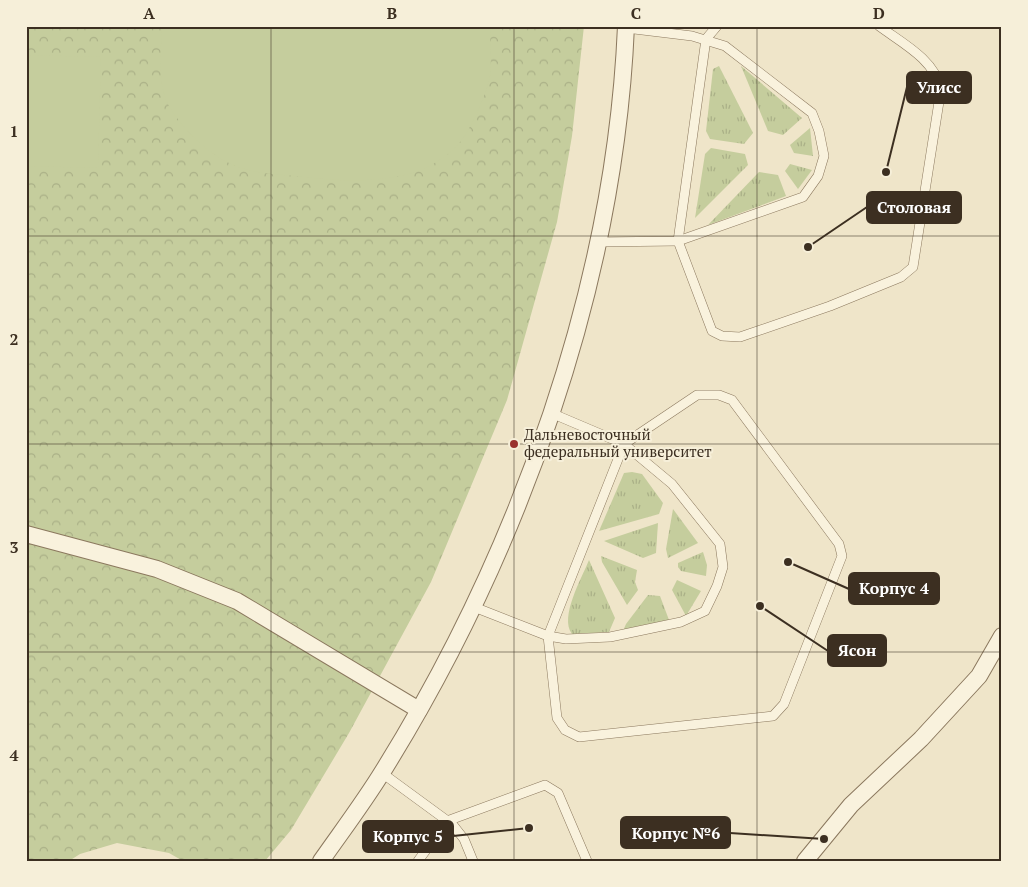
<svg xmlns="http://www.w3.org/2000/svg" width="1028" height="887" font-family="'PT Serif',serif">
	<defs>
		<pattern id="grass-tufts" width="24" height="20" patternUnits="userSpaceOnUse" patternTransform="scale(1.25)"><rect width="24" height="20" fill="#c5cd9d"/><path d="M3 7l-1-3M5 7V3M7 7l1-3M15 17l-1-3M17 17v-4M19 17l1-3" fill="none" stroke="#aab087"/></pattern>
		<pattern id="park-crowns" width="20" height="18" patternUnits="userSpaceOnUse" patternTransform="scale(1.25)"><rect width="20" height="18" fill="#c5cd9d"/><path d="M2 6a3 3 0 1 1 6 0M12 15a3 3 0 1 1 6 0" fill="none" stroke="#aab087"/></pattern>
	</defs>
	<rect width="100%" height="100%" fill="#efe5c9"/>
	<g fill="url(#grass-tufts)">
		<polygon points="719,66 753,133 744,144 710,139 706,131 713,69"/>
		<polygon points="741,66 802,118 783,135 768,131"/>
		<polygon points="810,128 813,156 794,153 790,145"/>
		<polygon points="711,148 745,154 748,165 695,218 705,154"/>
		<polygon points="790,164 812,170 798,189 785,171"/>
		<polygon points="759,172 778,175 786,196 708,225"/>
		<polygon points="632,472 642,474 663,503 659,514 599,531 624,473"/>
		<polygon points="673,509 698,543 668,558 666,549"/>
		<polygon points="658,523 656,553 643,558 604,541"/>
		<polygon points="703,552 707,565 706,576 681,571 678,567 678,563"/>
		<polygon points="601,556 637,570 635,582 638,590 627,605 602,562"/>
		<path d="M589,560L615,618L609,632L572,634C559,617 582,578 589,560Z"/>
		<polygon points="677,580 701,591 686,616 672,590"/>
		<polygon points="648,595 660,596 669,620 623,631 626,624"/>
	</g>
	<polygon fill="url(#park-crowns)" points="26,26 584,26 572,136 557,222 507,400 431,582 349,733 291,830 265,861 183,861 169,853 117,843 80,854 69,861 26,861"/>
	<g fill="#c5cd9d">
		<path d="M162,26H490C490,42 492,60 490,76C487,93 472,127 461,141C421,189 349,182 294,176C273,174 250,173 231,164C208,153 186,132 172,111C156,88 161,53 162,26Z"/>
		<polygon points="26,55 101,57 98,168 26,166"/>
	</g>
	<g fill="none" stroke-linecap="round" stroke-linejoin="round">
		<defs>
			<g id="lane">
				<path d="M717,26L706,39L678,241L712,331L722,336L740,337L830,306L901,277L913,267L941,89C934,59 902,43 879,26"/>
				<polyline points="598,242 678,241 803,197 818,176 824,156 819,131 812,113 725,46 692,36 626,28"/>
				<polygon points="697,395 719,395 732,400 839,544 842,556 784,704 773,716 579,737 565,730 557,718 548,636 624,444"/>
				<polyline points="474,607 548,636 566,639 610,637 681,622 705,611 717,586 723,567 720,544 672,484 624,444 551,413"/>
				<polyline points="382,773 453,825 464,839 473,861"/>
				<polyline points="418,861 447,821 545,785 558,793 587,861"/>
			</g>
			<g id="street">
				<polyline points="26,534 157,569 237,601 419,710"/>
				<path d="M321,861C342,831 364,802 383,771C519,552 615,285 626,26"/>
				<polyline points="805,861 851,805 921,739 979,676 1002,636"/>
			</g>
		</defs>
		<use href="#lane" stroke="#8b785e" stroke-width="10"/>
		<use href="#street" stroke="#8b785e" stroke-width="18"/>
		<use href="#lane" stroke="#f9f2dd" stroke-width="9"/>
		<use href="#street" stroke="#f9f2dd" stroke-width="16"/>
	</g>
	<path fill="none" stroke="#3c2f21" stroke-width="1" stroke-opacity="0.55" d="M271,26V861M514,26V861M757,26V861M26,236H1002M26,444H1002M26,652H1002"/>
	<circle fill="#9a322e" stroke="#f6efd9" stroke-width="2" cx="514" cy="444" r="5"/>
	<g text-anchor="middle" stroke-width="4" stroke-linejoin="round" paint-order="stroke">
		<g font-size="15" fill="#3c2f21" stroke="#f6efd9" text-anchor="start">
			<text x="524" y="440">Дальневосточный<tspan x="524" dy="17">федеральный университет</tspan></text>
		</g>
	</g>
	<path fill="none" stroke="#3c2f21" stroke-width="2" d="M886 172L907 87M808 247L867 207M788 562L849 589M760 606L828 651M824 839L730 833M529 828L453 836"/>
	<g fill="#3c2f21" stroke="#f6efd9" stroke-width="2">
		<circle cx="886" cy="172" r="5"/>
		<circle cx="808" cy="247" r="5"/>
		<circle cx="788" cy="562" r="5"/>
		<circle cx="760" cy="606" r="5"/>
		<circle cx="824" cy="839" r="5"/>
		<circle cx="529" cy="828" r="5"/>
	</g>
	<g fill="#3c2f21" stroke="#3c2f21" stroke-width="2">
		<rect x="907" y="72" width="64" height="31" rx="5"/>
		<rect x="867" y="192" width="94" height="31" rx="5"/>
		<rect x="849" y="573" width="90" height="31" rx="5"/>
		<rect x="828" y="635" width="58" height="31" rx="5"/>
		<rect x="621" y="817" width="109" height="31" rx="5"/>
		<rect x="363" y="821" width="90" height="31" rx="5"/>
	</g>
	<g font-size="16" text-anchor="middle" font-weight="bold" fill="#fff">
		<text x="939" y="93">Улисс</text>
		<text x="914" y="213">Столовая</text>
		<text x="894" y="594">Корпус 4</text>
		<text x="857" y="656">Ясон</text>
		<text x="676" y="839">Корпус №6</text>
		<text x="408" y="842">Корпус 5</text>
	</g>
	<rect width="1028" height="887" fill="none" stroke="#f6efd9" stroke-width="55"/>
	<rect x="28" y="28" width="972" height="832" fill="none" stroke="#3c2f21" stroke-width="2"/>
	<g font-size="16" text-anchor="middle" font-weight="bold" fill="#3c2f21">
		<text x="149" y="19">A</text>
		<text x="392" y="19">B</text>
		<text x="636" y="19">C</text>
		<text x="879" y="19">D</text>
		<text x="14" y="137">1</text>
		<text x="14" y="345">2</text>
		<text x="14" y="553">3</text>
		<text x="14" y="761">4</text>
	</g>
</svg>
